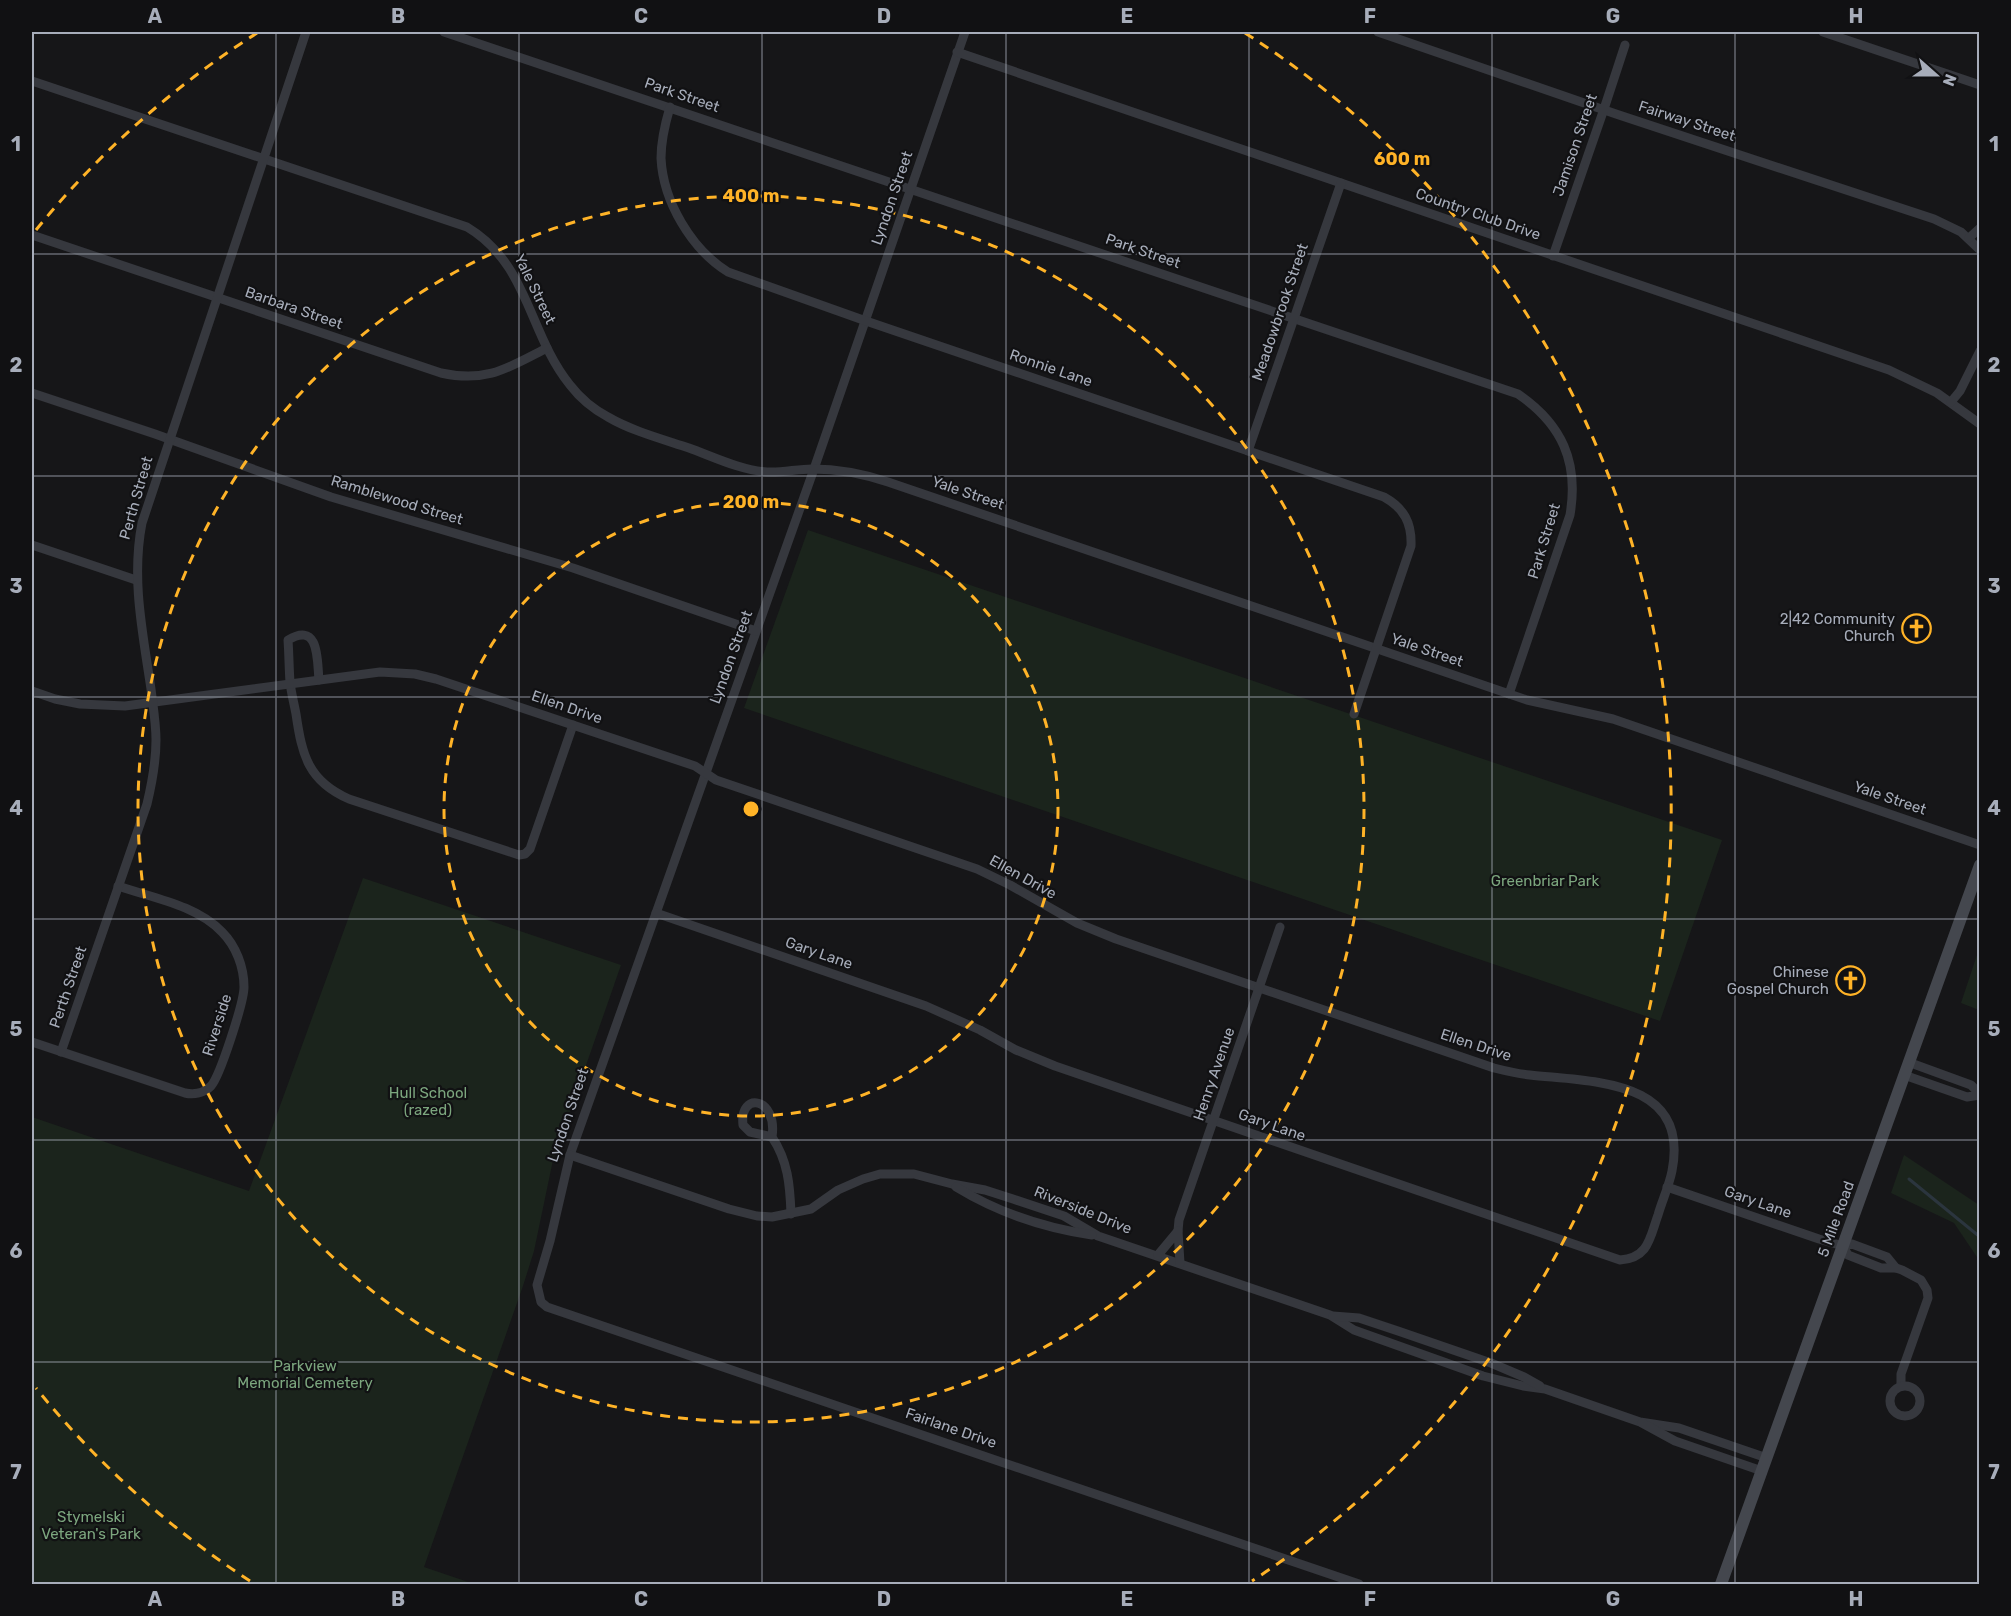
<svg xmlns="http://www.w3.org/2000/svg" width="2011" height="1616" font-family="Rubik,sans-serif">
	<rect width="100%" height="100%" fill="#161618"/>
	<g fill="#1b241c">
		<polygon points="808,530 1722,840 1660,1021 744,708"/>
		<polygon points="363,878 621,965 553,1160 534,1251 523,1286 424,1567 474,1584 32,1584 32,1117 249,1191"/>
		<polygon points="1979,949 1979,1010 1961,1003"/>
		<polygon points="1904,1155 1979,1205 1979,1260 1954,1223 1891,1193"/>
	</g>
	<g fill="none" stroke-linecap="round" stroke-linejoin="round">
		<polyline stroke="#2b353e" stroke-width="3" points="1909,1179 1980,1237"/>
		<g stroke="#36383e" stroke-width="9">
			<path d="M444,32L1518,394C1562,424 1579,462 1570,515L1509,694"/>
			<polyline points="965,32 814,469 570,1155 550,1241 537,1285 541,1302 547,1307 1359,1584"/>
			<polyline points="1378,32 1616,114 1934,219 1961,232 1980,250"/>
			<polyline points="1823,32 1980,85"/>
			<polyline points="957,52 1889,370 1937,393 1980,424"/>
			<path d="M32,81L467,227C529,264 528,333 570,385C580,398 593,409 608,417C632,431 662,439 689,448C714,457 740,470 767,472C782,473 797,469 812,469C838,469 864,474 888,482L1527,700L1613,719L1980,845"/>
			<path d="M670,107C665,124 661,140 661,158C663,201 691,249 728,272L866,321L1384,497C1404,508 1412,523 1411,546L1354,714"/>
			<path d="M32,235L441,373C487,383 508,368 547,348"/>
			<polyline points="1969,238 1980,228"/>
			<polyline points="1553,256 1604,109 1625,45"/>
			<polyline points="32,393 155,434 331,497 573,568 756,631"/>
			<polyline points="1951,402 1960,391 1980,351"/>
			<polyline points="1248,451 1341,183"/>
			<polyline points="32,545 136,580"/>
			<path d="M319,680C317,661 320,621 288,640C289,654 289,668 290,682C291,692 294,703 296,714C302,755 308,781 349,799L519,855L525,854L530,849L573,725"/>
			<path d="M32,691L55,699L80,704L125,706L380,672L415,674L436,679L695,766L716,780L977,869L1010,885L1077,923L1116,939L1494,1068C1506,1071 1518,1074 1530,1075C1593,1082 1690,1079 1672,1171C1669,1186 1662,1201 1658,1215C1650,1237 1649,1258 1620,1260L1055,1066L1016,1050L980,1030L926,1006L656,913"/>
			<path d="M32,1042L185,1093C194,1095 204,1093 211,1086C220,1076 244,1002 244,987C244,967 236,946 222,932C196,905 153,898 118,886"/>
			<path d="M61,1052L147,804C152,783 156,762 156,740C156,723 153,706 151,689C143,634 131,579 142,523L306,32"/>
			<polyline points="1908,1062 1971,1085 1980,1094"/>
			<polyline points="1904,1075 1967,1097 1980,1095"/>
			<path d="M772,1137L750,1132L743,1125C739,1091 778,1097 772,1137C788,1161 790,1185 791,1214"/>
			<polyline points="570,1155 729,1209 757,1216 772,1217 811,1209 838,1190 863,1179 880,1174 914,1174 952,1184 985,1190 1013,1199 1064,1216 1098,1236 1330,1315 1354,1330 1483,1376 1523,1386 1545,1389 1640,1422 1679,1428 1767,1458"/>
			<path d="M956,1187C997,1212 1045,1228 1092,1235"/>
			<polyline points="1667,1187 1819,1239 1843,1246 1852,1244 1887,1257 1896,1268"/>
			<polyline points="1178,1231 1179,1220 1280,927"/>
			<polyline points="1843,1246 1848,1255 1881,1268 1896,1268 1902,1270 1921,1280 1927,1290 1928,1298 1901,1374 1901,1386"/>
			<polyline points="1158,1255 1178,1231 1180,1263"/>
			<polyline points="1333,1316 1359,1318 1398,1331 1491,1363 1524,1377 1540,1386"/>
			<circle cx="1905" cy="1401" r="15"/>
			<polyline points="1642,1423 1675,1441 1762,1471"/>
		</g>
		<polyline stroke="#44474e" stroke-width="12" points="1721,1584 1980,865"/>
	</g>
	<path fill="none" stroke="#a7adba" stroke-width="1.5" stroke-opacity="0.55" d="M276,32V1584M519,32V1584M762,32V1584M1006,32V1584M1249,32V1584M1492,32V1584M1735,32V1584M32,254H1980M32,476H1980M32,697H1980M32,919H1980M32,1140H1980M32,1362H1980"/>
	<g fill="none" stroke="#ffb327" stroke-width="3" stroke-dasharray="10 8">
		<circle cx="751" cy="809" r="307"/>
		<circle cx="751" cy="809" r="613"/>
		<path d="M250 1581A920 920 0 0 1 36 1388M36 230A920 920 0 0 1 257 33M1245 33A920 920 0 0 1 1252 1581"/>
	</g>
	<defs>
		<symbol id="church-ring" viewBox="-11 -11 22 22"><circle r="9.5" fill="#111113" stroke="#ffb327" stroke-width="1.5"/><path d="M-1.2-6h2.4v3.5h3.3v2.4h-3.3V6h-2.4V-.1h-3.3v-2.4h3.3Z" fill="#ffb327"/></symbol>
	</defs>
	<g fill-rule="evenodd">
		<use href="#church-ring" x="1900" y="612" width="33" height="33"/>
		<use href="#church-ring" x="1834" y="964" width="33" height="33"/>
	</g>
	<g text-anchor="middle" stroke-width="4.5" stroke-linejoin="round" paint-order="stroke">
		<g font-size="15" fill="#a7adba" stroke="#111113">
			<text transform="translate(682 95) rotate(19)" y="5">Park Street</text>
			<text transform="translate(1687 121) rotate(18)" y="5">Fairway Street</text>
			<text transform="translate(1575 145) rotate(-71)" y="5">Jamison Street</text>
			<text transform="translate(892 198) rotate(-71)" y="5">Lyndon Street</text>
			<text transform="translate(1478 214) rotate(19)" y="5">Country Club Drive</text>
			<text transform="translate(1143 251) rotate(19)" y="5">Park Street</text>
			<text transform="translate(535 289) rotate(64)" y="5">Yale Street</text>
			<text transform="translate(294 308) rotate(19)" y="5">Barbara Street</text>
			<text transform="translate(1280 312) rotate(-71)" y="5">Meadowbrook Street</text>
			<text transform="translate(1051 368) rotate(19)" y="5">Ronnie Lane</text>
			<text transform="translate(968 493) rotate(19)" y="5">Yale Street</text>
			<text transform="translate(136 498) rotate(-74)" y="5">Perth Street</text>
			<text transform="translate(397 500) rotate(17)" y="5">Ramblewood Street</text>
			<text transform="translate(1544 541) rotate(-73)" y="5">Park Street</text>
			<text transform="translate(1427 650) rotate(19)" y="5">Yale Street</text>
			<text transform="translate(731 657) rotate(-70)" y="5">Lyndon Street</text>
			<text transform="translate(567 707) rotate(19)" y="5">Ellen Drive</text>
			<text transform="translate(1890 798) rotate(19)" y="5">Yale Street</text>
			<text transform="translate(1023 877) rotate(29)" y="5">Ellen Drive</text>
			<text transform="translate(819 953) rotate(19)" y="5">Gary Lane</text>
			<text transform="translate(68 987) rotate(-71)" y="5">Perth Street</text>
			<text transform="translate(217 1025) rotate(-72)" y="5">Riverside</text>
			<text transform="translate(1476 1045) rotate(18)" y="5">Ellen Drive</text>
			<text transform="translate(1214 1074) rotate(-71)" y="5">Henry Avenue</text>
			<text transform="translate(568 1115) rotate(-71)" y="5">Lyndon Street</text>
			<text transform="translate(1272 1125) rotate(19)" y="5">Gary Lane</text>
			<text transform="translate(1758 1202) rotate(19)" y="5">Gary Lane</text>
			<text transform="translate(1083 1210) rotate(22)" y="5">Riverside Drive</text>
			<text transform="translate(1836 1219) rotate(-70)" y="5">5 Mile Road</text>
			<text transform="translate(951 1428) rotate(19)" y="5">Fairlane Drive</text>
		</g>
		<g font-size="15" fill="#a7adba" stroke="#111113" text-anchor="end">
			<text x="1895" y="624">2|42 Community<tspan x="1895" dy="17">Church</tspan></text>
			<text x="1829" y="977">Chinese<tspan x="1829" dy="17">Gospel Church</tspan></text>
		</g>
		<g font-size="15" fill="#7ca67e" stroke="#111113">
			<text x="1545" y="886">Greenbriar Park</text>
			<text x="428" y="1098">Hull School<tspan x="428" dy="17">(razed)</tspan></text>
			<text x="305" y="1371">Parkview<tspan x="305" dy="17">Memorial Cemetery</tspan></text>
			<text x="91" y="1522">Stymelski<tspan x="91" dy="17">Veteran's Park</tspan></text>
		</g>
	</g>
	<circle cx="751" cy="809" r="9" fill="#ffb327" stroke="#111113" stroke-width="3"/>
	<g font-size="18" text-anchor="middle" font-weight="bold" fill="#ffb327" stroke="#111113" stroke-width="4.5" stroke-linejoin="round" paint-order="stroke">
		<text x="1402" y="165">600 m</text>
		<text x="751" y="202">400 m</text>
		<text x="751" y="508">200 m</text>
	</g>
	<rect width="2011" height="1616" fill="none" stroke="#111113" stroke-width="66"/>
	<g transform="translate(1936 75) rotate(111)" stroke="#111113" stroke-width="4.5" paint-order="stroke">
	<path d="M0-4.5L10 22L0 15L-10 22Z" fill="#a7adba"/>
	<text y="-9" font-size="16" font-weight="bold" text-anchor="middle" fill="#a7adba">N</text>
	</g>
	<rect x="33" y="33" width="1945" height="1550" fill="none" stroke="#a7adba" stroke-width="2"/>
	<g font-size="20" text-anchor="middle" font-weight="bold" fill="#a7adba">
		<text x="155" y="23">A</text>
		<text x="398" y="23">B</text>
		<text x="641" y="23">C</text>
		<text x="884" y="23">D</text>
		<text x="1127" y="23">E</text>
		<text x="1370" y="23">F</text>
		<text x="1613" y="23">G</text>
		<text x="1856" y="23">H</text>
		<text x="16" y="151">1</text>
		<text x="1994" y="151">1</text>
		<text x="16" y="372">2</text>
		<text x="1994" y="372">2</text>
		<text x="16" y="593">3</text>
		<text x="1994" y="593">3</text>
		<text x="16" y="815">4</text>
		<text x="1994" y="815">4</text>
		<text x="16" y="1036">5</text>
		<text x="1994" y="1036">5</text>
		<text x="16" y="1258">6</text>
		<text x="1994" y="1258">6</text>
		<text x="16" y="1479">7</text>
		<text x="1994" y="1479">7</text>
		<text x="155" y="1606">A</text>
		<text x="398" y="1606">B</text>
		<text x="641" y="1606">C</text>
		<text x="884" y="1606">D</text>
		<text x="1127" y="1606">E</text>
		<text x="1370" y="1606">F</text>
		<text x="1613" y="1606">G</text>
		<text x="1856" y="1606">H</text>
	</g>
</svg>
